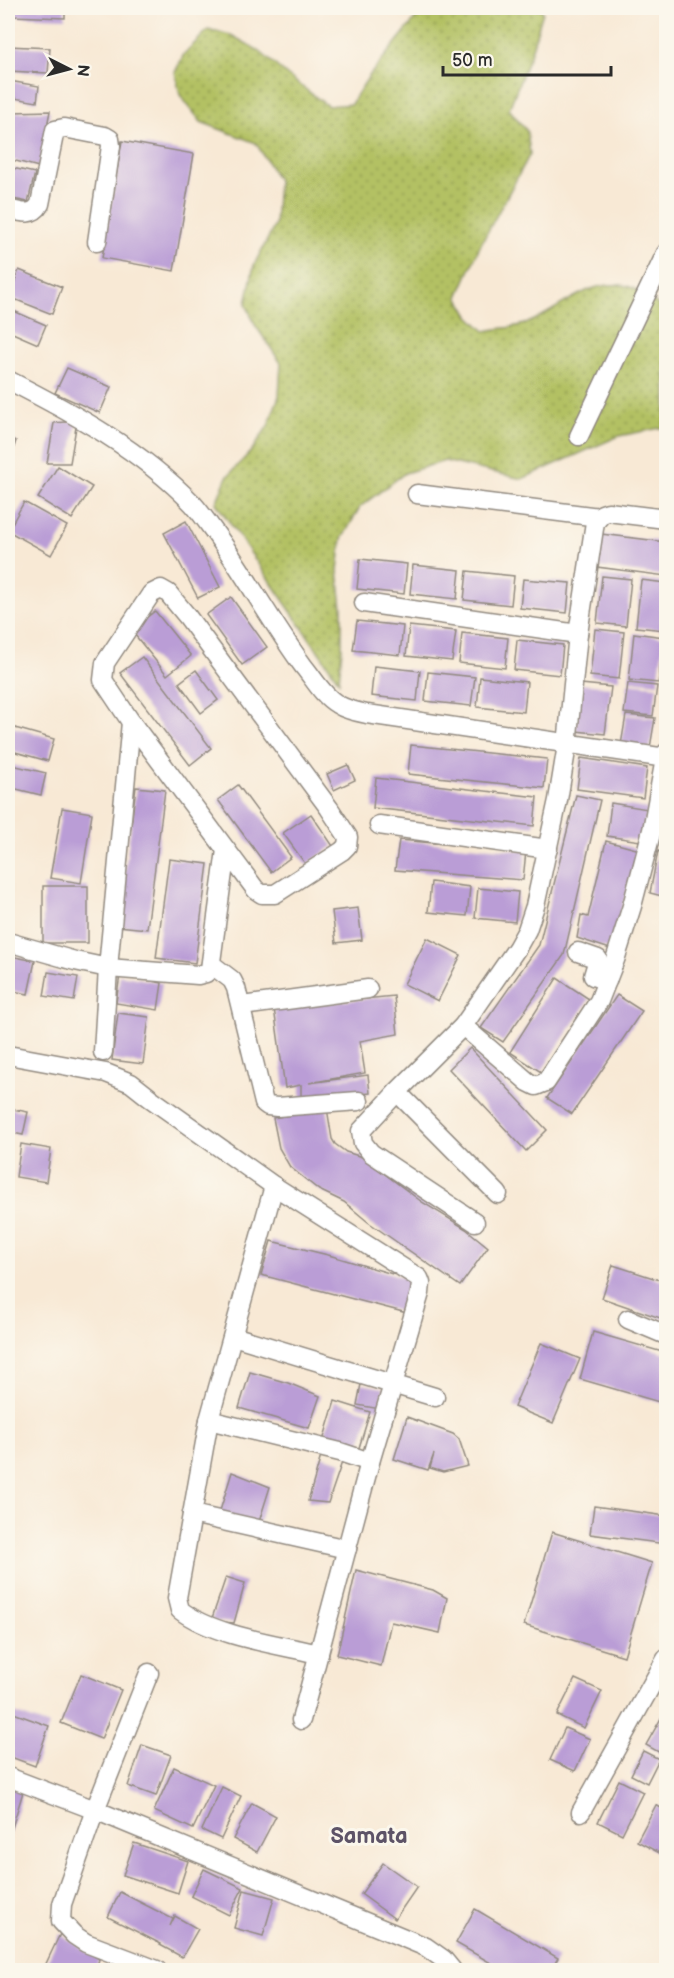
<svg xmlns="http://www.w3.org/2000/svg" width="674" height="1978" font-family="'Balsamiq Sans',sans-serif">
	<defs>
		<pattern id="park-dots" width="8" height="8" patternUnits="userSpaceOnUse" patternTransform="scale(1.5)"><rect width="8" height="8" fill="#b3c163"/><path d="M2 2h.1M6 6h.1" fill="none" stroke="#929d52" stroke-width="1.8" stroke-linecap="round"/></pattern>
	</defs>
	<rect width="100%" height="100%" fill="#fbf7ec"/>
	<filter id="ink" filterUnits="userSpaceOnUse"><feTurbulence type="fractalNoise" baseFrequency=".0167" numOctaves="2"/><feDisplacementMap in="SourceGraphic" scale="12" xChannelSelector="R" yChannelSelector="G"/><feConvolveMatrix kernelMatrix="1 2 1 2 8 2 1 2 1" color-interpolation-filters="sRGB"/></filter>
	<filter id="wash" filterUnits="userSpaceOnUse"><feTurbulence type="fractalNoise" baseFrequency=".008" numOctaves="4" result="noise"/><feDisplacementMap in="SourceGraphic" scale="24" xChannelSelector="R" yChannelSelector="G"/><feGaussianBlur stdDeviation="1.35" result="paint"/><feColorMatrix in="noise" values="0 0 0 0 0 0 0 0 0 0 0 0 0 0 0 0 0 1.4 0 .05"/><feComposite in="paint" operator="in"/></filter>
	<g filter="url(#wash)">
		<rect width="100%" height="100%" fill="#f8e9d5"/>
		<path fill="url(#park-dots)" stroke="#6f7647" stroke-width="1.5" d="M424,8H540L543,12L530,55L509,109L527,131L530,154L481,244L458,297L469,316L485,331C499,328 517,328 530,322C562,308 590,278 627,286C641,290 655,303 666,311V427L619,436L522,479L445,461L405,473L360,507L342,539L338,570L342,608V648L339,681L216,503L227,477L252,450L268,426L279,396L281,363L255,325L246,304L254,265L275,225L278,180L256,143L201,122L180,95L175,72L184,54L208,30L231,35L258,50L288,76L328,106L351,104L369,76Z"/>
		<g id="blocks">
			<g fill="#ba9dd6">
				<polygon points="12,8 65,8 65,18 11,16"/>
				<polygon points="8,46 50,48 48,73 8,71"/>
				<polygon points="9,81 39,86 37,102 8,97"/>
				<polygon points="50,111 39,167 8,159 8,122 12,112"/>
				<polygon points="122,141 194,154 174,271 102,258"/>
				<polygon points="8,167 35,173 28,202 8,198"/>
				<polygon points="19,270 62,287 52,314 9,297"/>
				<polygon points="9,309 46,325 38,344 8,331"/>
				<polygon points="67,368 111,387 100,413 55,393"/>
				<polygon points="77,421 70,463 47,463 54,423"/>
				<polygon points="8,438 16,441 8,465"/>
				<polygon points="58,466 92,487 72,519 38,498"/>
				<polygon points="24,502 67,526 51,555 8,531"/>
				<polygon points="186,521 220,587 198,598 164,533"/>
				<polygon points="601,534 666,542 666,576 597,567"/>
				<polygon points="360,559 407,564 404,594 357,589"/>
				<polygon points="413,565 460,570 457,599 410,594"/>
				<polygon points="467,571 514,576 511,605 464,600"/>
				<polygon points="602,576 631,579 626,626 597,623"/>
				<polygon points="523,579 570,583 567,613 520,608"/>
				<polygon points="641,580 666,583 665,630 636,627"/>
				<polygon points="231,597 267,647 242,665 206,615"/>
				<polygon points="155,611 191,656 167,675 131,630"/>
				<polygon points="357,621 403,626 400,655 353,650"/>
				<polygon points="409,626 456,631 452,661 406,656"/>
				<polygon points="595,629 624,632 619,679 590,676"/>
				<polygon points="462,633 508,638 505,668 459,663"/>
				<polygon points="634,633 664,637 658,683 629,680"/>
				<polygon points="517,640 563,645 560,675 514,670"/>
				<polygon points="142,657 211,748 190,765 120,673"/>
				<polygon points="374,666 420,671 417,701 371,696"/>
				<polygon points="196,670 218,700 201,713 179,683"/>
				<polygon points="428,672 475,677 471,706 425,701"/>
				<polygon points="480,677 527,682 524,712 477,707"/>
				<polygon points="628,683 657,686 653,716 624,713"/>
				<polygon points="581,684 611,687 605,734 576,731"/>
				<polygon points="626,715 655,718 650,748 621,745"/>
				<polygon points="8,726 54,739 48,761 8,750"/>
				<polygon points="411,745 547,759 544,788 408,774"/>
				<polygon points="581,758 647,768 643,798 577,789"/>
				<polygon points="8,764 46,773 41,795 8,787"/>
				<polygon points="348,765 355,780 334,790 327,774"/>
				<polygon points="376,778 537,797 534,826 373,808"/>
				<polygon points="238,785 291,857 271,872 218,800"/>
				<polygon points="136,787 165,790 147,929 118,926"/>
				<polygon points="576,795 600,800 564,955 503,1042 481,1028 539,945"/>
				<polygon points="611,803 648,809 640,841 607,836"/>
				<polygon points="62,808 92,813 81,883 50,878"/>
				<polygon points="311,814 333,846 306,865 283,833"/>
				<polygon points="399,840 526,851 523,880 395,870"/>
				<polygon points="606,841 640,850 617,923 619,924 613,950 577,938 581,915 588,917"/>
				<polygon points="658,851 666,854 666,897 650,893"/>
				<polygon points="169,859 208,864 195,963 156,958"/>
				<polygon points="431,882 470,887 467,916 428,912"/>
				<rect x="43" y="886" width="45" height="57"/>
				<polygon points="478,888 518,892 515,922 475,918"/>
				<polygon points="358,908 362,940 336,943 332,911"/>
				<polygon points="427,938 461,955 438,1001 404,984"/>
				<polygon points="10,956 35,961 28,994 8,990"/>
				<polygon points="48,972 78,977 74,1001 44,996"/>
				<polygon points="120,975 162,983 158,1010 116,1003"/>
				<polygon points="557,978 589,999 541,1072 510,1052"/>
				<polygon points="617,995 642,1011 572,1114 547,1098"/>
				<polygon points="394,996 398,1034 360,1041 365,1073 309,1083 368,1075 370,1093 301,1101 301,1085 285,1088 274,1008"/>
				<polygon points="118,1013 149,1017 143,1064 112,1060"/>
				<polygon points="470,1048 547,1130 526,1151 449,1069"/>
				<polygon points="8,1108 28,1112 23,1135 8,1132"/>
				<polygon points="327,1108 332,1139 335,1144 346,1152 362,1157 422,1202 466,1229 488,1247 460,1286 368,1222 344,1202 319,1190 290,1167 279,1148 273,1118"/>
				<polygon points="21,1144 51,1149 46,1182 16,1177"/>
				<polygon points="271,1241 332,1256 416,1281 407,1313 261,1275"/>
				<polygon points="613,1265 666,1282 666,1320 602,1298"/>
				<polygon points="593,1332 666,1353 666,1404 580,1379"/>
				<polygon points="541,1343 580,1359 553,1423 514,1407"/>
				<polygon points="250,1372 288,1383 320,1396 309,1428 239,1408"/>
				<polygon points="361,1384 384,1388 380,1409 357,1405"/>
				<polygon points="335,1401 370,1412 358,1451 323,1441"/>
				<polygon points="407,1417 453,1434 459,1439 468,1466 443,1472 430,1468 434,1454 428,1470 394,1459"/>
				<polygon points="321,1456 342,1462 328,1503 308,1501"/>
				<polygon points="232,1472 270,1487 258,1525 219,1514"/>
				<polygon points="594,1506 666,1516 666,1544 590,1534"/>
				<polygon points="552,1532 652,1563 624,1656 524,1625"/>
				<polygon points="356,1570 433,1590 447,1598 440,1633 391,1622 381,1666 337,1655"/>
				<polygon points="226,1577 245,1583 234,1623 211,1621"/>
				<polygon points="81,1674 121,1690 101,1739 61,1723"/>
				<polygon points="575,1679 602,1691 584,1728 557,1715"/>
				<polygon points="8,1711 49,1726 35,1766 8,1756"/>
				<polygon points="664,1713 666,1714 666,1752 664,1755 646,1745"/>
				<polygon points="565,1728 590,1739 575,1771 550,1760"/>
				<polygon points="142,1745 171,1755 156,1796 128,1786"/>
				<polygon points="643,1751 659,1759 647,1783 631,1775"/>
				<polygon points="174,1767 214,1785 193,1829 154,1811"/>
				<polygon points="619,1780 643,1792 622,1834 598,1822"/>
				<polygon points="8,1787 23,1792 8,1841"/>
				<polygon points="222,1787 241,1796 221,1839 202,1830"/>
				<polygon points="252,1803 276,1816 257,1852 233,1839"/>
				<polygon points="656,1805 666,1811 666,1847 663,1855 637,1841"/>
				<polygon points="134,1843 188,1861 178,1893 123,1875"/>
				<polygon points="383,1863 417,1887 395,1919 361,1894"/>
				<polygon points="204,1869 243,1888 229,1915 191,1896"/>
				<polygon points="244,1890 274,1898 263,1936 234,1928"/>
				<polygon points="120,1892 173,1919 170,1926 175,1916 198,1929 182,1957 160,1945 161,1944 108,1917"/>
				<polygon points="475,1909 558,1958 551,1970 503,1970 456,1943"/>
				<polygon points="60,1934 99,1959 96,1970 43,1970"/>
			</g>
		</g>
	</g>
	<g filter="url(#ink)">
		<use href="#blocks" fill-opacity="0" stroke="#928a80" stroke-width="1.5"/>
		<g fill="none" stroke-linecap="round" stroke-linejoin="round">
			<defs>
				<g id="street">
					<path d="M8,209C20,212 33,217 40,204L55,130L64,128L105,136L110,139L111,146L97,242"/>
					<path d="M8,380C75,414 141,450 193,504C202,514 210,526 218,537C248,579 273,625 304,667C314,679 323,696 337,704C346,710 357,712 367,714L666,758"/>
					<polyline points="579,436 666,253"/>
					<polyline points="417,494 599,517"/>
					<polygon points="161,589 168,593 187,616 329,808 348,837 347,846 342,851 275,894 262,894 256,890 131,722 103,680 105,663 151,594"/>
					<polyline points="364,603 578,634"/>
					<polyline points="379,825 548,849"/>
					<polyline points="8,942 75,961 108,968 131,722"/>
					<polyline points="578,952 598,959 593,976 607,981"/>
					<polyline points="211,964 232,980 236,988 264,1103 268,1106 277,1107 359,1101"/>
					<polyline points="242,1006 368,989"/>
					<polyline points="463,1026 528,1082 536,1086 546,1082 599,1001 615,960 632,906 652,830 666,753"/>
					<polyline points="103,1052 108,968 198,975 206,973 210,969 226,850"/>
					<polyline points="8,1055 106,1073 131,1083 150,1098 274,1186 419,1278 421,1283 420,1293 370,1462 301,1720"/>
					<polyline points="397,1092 361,1131 363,1143 371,1153 475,1222"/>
					<path d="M274,1186L209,1420L177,1598L180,1610C214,1636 276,1644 319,1654"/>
					<polyline points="498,1194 397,1092 463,1026 517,948 527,930 535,906 558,800 567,745 578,634 595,522 602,514 608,512 666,519"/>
					<polyline points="628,1319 666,1335"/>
					<polyline points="233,1336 435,1397"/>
					<polyline points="209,1420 340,1452 370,1462"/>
					<polyline points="192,1514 347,1549"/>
					<polyline points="149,1673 95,1810 62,1904 61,1921 74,1935 86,1943 157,1970"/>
					<polyline points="8,1777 95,1810 426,1947 443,1959 452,1970"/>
					<polyline points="581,1812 666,1659"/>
				</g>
			</defs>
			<use href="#street" stroke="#928a80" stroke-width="21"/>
			<use href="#street" stroke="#fff" stroke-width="18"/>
		</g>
	</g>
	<g text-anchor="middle" stroke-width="6" stroke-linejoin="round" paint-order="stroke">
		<g font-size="22" font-weight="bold" fill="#5d5367" stroke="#fbf7ec">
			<text x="369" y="1843">Samata</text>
		</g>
	</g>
	<rect width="674" height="1978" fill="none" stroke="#fbf7ec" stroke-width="30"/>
	<g transform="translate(69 69) rotate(96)" stroke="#fbf7ec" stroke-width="4.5" paint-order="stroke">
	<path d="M0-4.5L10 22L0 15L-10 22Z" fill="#2b2b2b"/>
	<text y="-9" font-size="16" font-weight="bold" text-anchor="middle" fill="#2b2b2b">N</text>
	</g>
	<path d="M443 66v9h168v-9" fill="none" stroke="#2b2b2b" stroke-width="3"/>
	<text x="452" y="66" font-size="18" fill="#2b2b2b" stroke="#fbf7ec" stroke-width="4.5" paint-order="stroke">50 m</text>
</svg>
